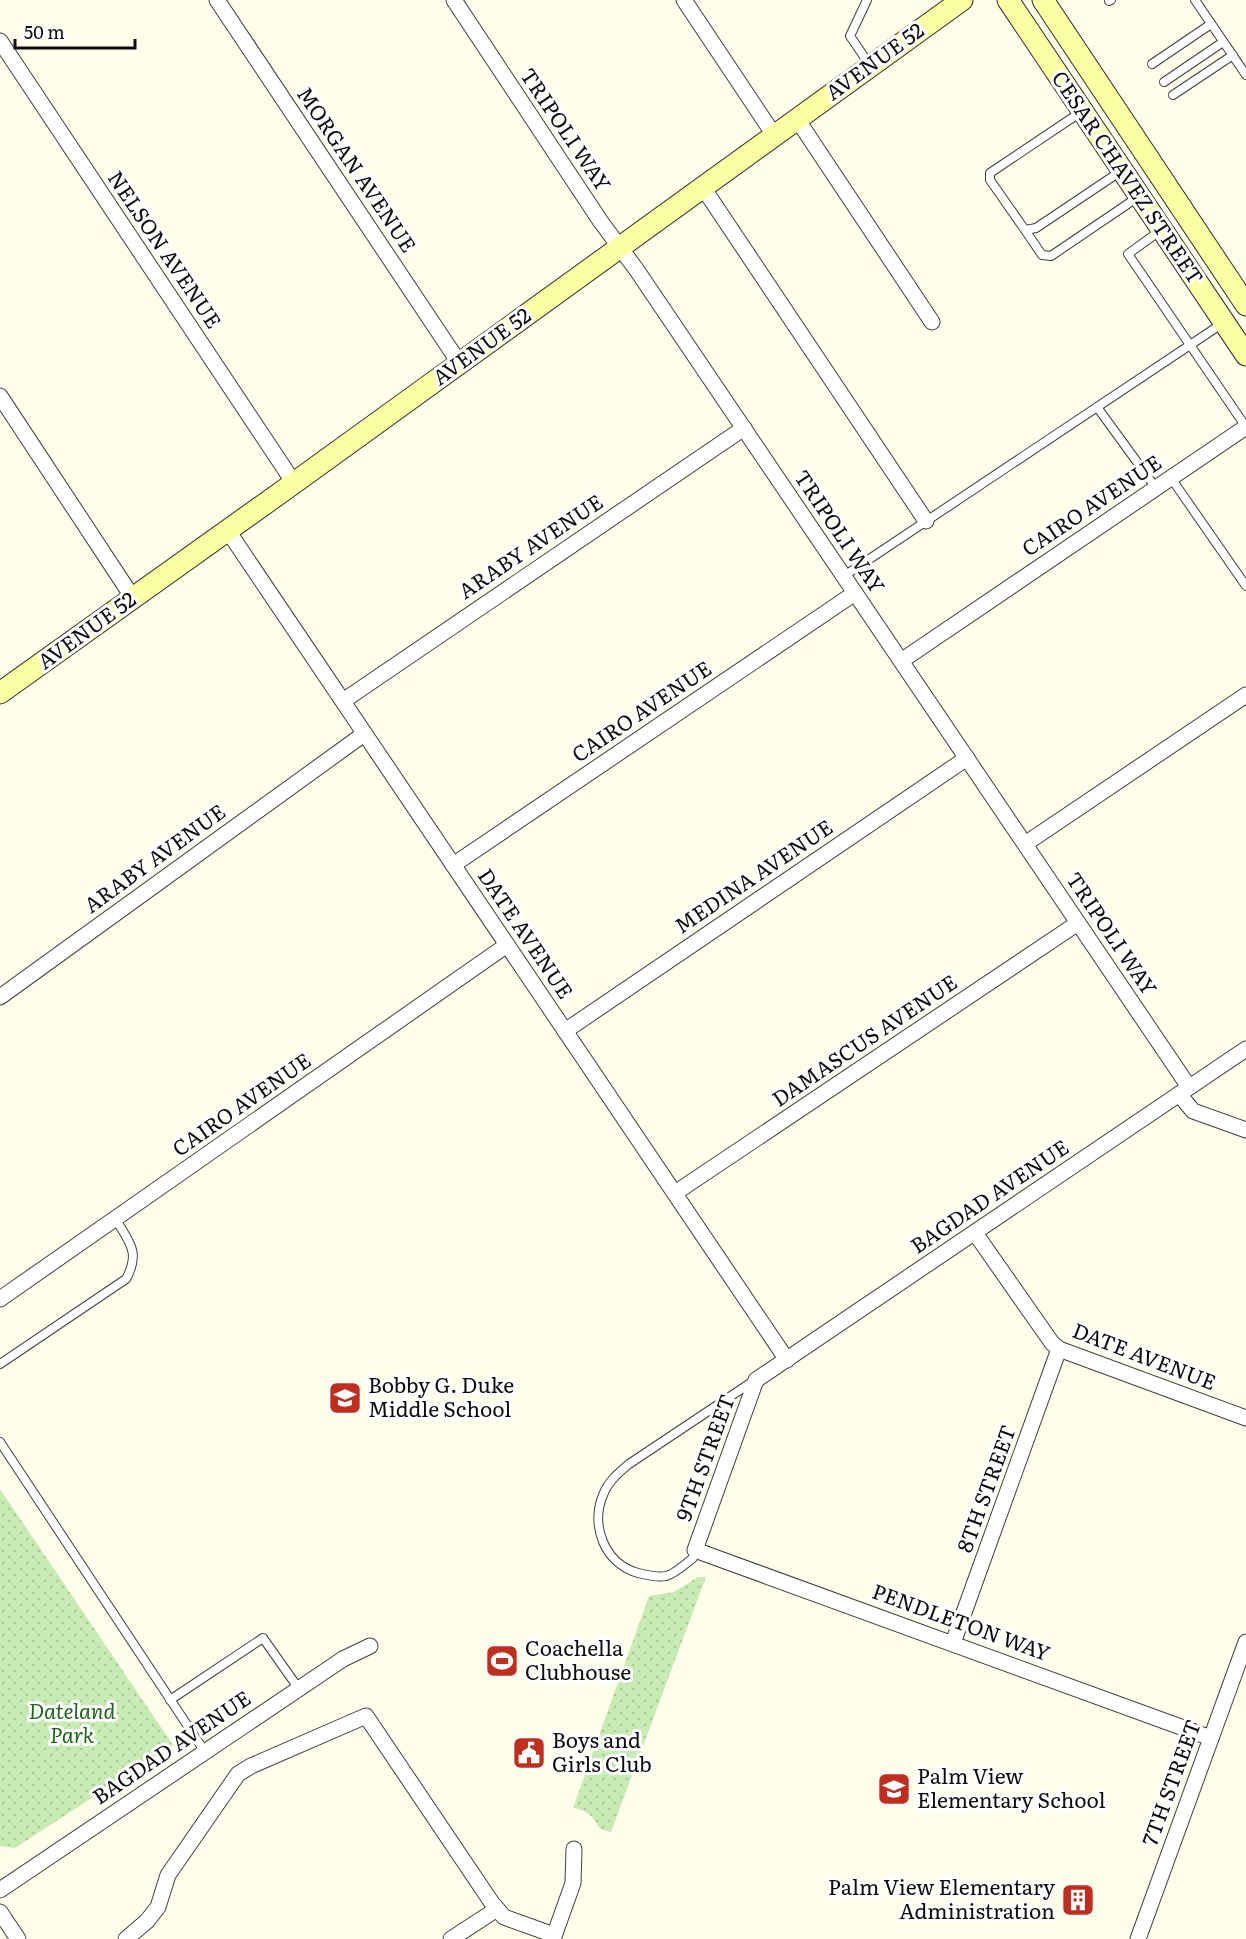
<svg xmlns="http://www.w3.org/2000/svg" width="1246" height="1939" font-family="Literata,serif">
	<defs>
		<pattern id="grass-dots" width="8" height="8" patternUnits="userSpaceOnUse" patternTransform="scale(1.5)"><rect width="8" height="8" fill="#c8eab3"/><path d="M2 2h.1M6 6h.1" fill="none" stroke="#abc899" stroke-width="1.8" stroke-linecap="round"/></pattern>
	</defs>
	<rect width="100%" height="100%" fill="#fffeea"/>
	<g fill="url(#grass-dots)">
		<polygon points="0,1489 173,1745 15,1848 0,1846"/>
		<path d="M698,1577H706L611,1832L600,1829C594,1817 586,1809 573,1808L649,1596L674,1592Z"/>
	</g>
	<g fill="none" stroke-linecap="round" stroke-linejoin="round">
		<defs>
			<g id="lane">
				<polyline points="867,0 850,36 869,64"/>
				<polyline points="1195,0 1246,75"/>
				<polyline points="1109,1 1111,0"/>
				<polyline points="1152,64 1211,24"/>
				<polyline points="1164,82 1223,42"/>
				<polyline points="1173,95 1233,55"/>
				<polyline points="1081,112 990,173 990,180 1025,230 1036,228 1121,171"/>
				<polyline points="1025,230 1042,255 1051,256 1138,197"/>
				<polyline points="1161,230 1128,254 1246,427"/>
				<polyline points="1097,407 1156,488"/>
				<polyline points="1171,478 1246,586"/>
				<polyline points="844,576 1223,323"/>
				<path d="M0,1364L126,1279C141,1252 129,1242 115,1218"/>
				<polyline points="0,1442 205,1752"/>
				<path d="M695,1550L693,1558C685,1564 675,1574 666,1576C658,1578 646,1575 638,1573C605,1564 590,1526 603,1495C608,1482 618,1473 629,1464L752,1382"/>
				<polyline points="170,1700 263,1638 299,1689"/>
			</g>
			<g id="street">
				<polyline points="217,0 460,364"/>
				<polyline points="454,0 601,222 636,269 1189,1087"/>
				<polyline points="684,0 774,135"/>
				<polyline points="0,41 294,483"/>
				<polyline points="797,119 932,322"/>
				<polyline points="702,186 926,521"/>
				<polyline points="0,396 133,598"/>
				<polyline points="228,531 787,1360"/>
				<polyline points="901,661 1246,427"/>
				<polyline points="343,701 744,428"/>
				<polyline points="1025,844 1246,695"/>
				<polyline points="453,865 855,593"/>
				<polyline points="0,997 364,734"/>
				<polyline points="565,1031 967,758"/>
				<polyline points="1179,1094 1193,1111 1246,1130"/>
				<polyline points="675,1193 1078,923"/>
				<polyline points="975,1233 1052,1343 1059,1349 1246,1418"/>
				<polyline points="0,1299 507,945"/>
				<polyline points="953,1643 1059,1349"/>
				<polyline points="1211,1738 695,1550 756,1380 1246,1049"/>
				<polyline points="0,1890 343,1659 370,1646"/>
				<polyline points="0,1912 18,1939"/>
				<polyline points="126,1939 147,1921 158,1907 168,1875 238,1774 251,1766 366,1716 492,1903 504,1917 554,1935"/>
				<polyline points="451,1939 497,1909"/>
				<polyline points="553,1939 573,1883 574,1849"/>
				<polyline points="1138,1939 1246,1642"/>
			</g>
			<g id="secondary">
				<polyline points="1008,0 1246,355"/>
				<polyline points="1043,0 1246,305"/>
				<polyline points="0,693 294,483 962,0"/>
			</g>
		</defs>
		<use href="#lane" stroke="#3f3f3f" stroke-width="10"/>
		<use href="#street" stroke="#3f3f3f" stroke-width="17"/>
		<use href="#secondary" stroke="#2e2e2e" stroke-width="23"/>
		<use href="#lane" stroke="#fff" stroke-width="8"/>
		<use href="#street" stroke="#fff" stroke-width="15"/>
		<use href="#secondary" stroke="#fdffa5" stroke-width="21"/>
	</g>
	<defs>
		<symbol id="school-square" viewBox="-11 -11 22 22"><rect x="-9" y="-9" width="18" height="18" rx="4" fill="#c02e1f" stroke="#fff"/><path d="M0-5L7-2L0 1L-7-2ZM-4 1L0 2.5L4 1V4Q0 6-4 4Z" fill="#fff"/></symbol>
		<symbol id="stadium-square" viewBox="-11 -11 22 22"><rect x="-9" y="-9" width="18" height="18" rx="4" fill="#c02e1f" stroke="#fff"/><path d="M0-5a6.5 5 0 1 0 0 10a6.5 5 0 1 0 0-10ZM-3.5-1.8h7v3.6h-7Z" fill="#fff"/></symbol>
		<symbol id="civic-square" viewBox="-11 -11 22 22"><rect x="-9" y="-9" width="18" height="18" rx="4" fill="#c02e1f" stroke="#fff"/><path d="M-.6-6.5H3V-4.5H.6V-3L4-1V1h2V6H-6V1h2V-1L-.6-3ZM-1.2 2.5V6h2.4V2.5Z" fill="#fff"/></symbol>
		<symbol id="building-square" viewBox="-11 -11 22 22"><rect x="-9" y="-9" width="18" height="18" rx="4" fill="#c02e1f" stroke="#fff"/><path d="M-4-6H4V6H1V3H-1V6H-4ZM-2.5-4.3h1.7v1.8h-1.7ZM.8-4.3h1.7v1.8H.8ZM-2.5-1h1.7V.8h-1.7ZM.8-1h1.7V.8H.8Z" fill="#fff"/></symbol>
	</defs>
	<g fill-rule="evenodd">
		<use href="#school-square" x="326" y="1379" width="38" height="38"/>
		<use href="#stadium-square" x="483" y="1642" width="38" height="38"/>
		<use href="#civic-square" x="510" y="1734" width="38" height="38"/>
		<use href="#school-square" x="875" y="1770" width="38" height="38"/>
		<use href="#building-square" x="1059" y="1881" width="38" height="38"/>
	</g>
	<g text-anchor="middle" stroke-width="6" stroke-linejoin="round" paint-order="stroke">
		<g font-size="21" fill="#0c0c0c" stroke="#fff">
			<text transform="translate(875 62) rotate(-36)" y="7">AVENUE 52</text>
			<text transform="translate(565 130) rotate(56)" y="7">TRIPOLI WAY</text>
			<text transform="translate(356 170) rotate(56)" y="7">MORGAN AVENUE</text>
			<text transform="translate(1127 178) rotate(56)" y="7">CESAR CHAVEZ STREET</text>
			<text transform="translate(164 250) rotate(56)" y="7">NELSON AVENUE</text>
			<text transform="translate(482 347) rotate(-36)" y="7">AVENUE 52</text>
			<text transform="translate(1092 506) rotate(-34)" y="7">CAIRO AVENUE</text>
			<text transform="translate(839 532) rotate(56)" y="7">TRIPOLI WAY</text>
			<text transform="translate(531 547) rotate(-34)" y="7">ARABY AVENUE</text>
			<text transform="translate(87 631) rotate(-36)" y="7">AVENUE 52</text>
			<text transform="translate(642 712) rotate(-34)" y="7">CAIRO AVENUE</text>
			<text transform="translate(155 859) rotate(-36)" y="7">ARABY AVENUE</text>
			<text transform="translate(754 877) rotate(-34)" y="7">MEDINA AVENUE</text>
			<text transform="translate(525 934) rotate(56)" y="7">DATE AVENUE</text>
			<text transform="translate(1111 934) rotate(56)" y="7">TRIPOLI WAY</text>
			<text transform="translate(865 1041) rotate(-34)" y="7">DAMASCUS AVENUE</text>
			<text transform="translate(242 1105) rotate(-35)" y="7">CAIRO AVENUE</text>
			<text transform="translate(990 1197) rotate(-34)" y="7">BAGDAD AVENUE</text>
			<text transform="translate(1144 1357) rotate(21)" y="7">DATE AVENUE</text>
			<text transform="translate(706 1458) rotate(-70)" y="7">9TH STREET</text>
			<text transform="translate(987 1489) rotate(-70)" y="7">8TH STREET</text>
			<text transform="translate(961 1623) rotate(20)" y="7">PENDLETON WAY</text>
			<text transform="translate(172 1748) rotate(-34)" y="7">BAGDAD AVENUE</text>
			<text transform="translate(1172 1783) rotate(-70)" y="7">7TH STREET</text>
		</g>
		<g font-size="21" fill="#0c0c0c" stroke="#fff" text-anchor="start">
			<text x="368" y="1393">Bobby G. Duke<tspan x="368" dy="24">Middle School</tspan></text>
			<text x="525" y="1656">Coachella<tspan x="525" dy="24">Clubhouse</tspan></text>
			<text x="552" y="1748">Boys and<tspan x="552" dy="24">Girls Club</tspan></text>
			<text x="917" y="1784">Palm View<tspan x="917" dy="24">Elementary School</tspan></text>
			<text x="1055" y="1895" text-anchor="end">Palm View Elementary<tspan x="1055" dy="24">Administration</tspan></text>
		</g>
		<g font-size="21" font-style="italic" fill="#20651a" stroke="#fff">
			<text x="72" y="1719">Dateland<tspan x="72" dy="24">Park</tspan></text>
		</g>
	</g>
	<path d="M15 39v9h120v-9" fill="none" stroke="#0c0c0c" stroke-width="3"/>
	<text x="24" y="39" font-size="18" fill="#0c0c0c" stroke="#ffffff" stroke-width="4.5" paint-order="stroke">50 m</text>
</svg>
